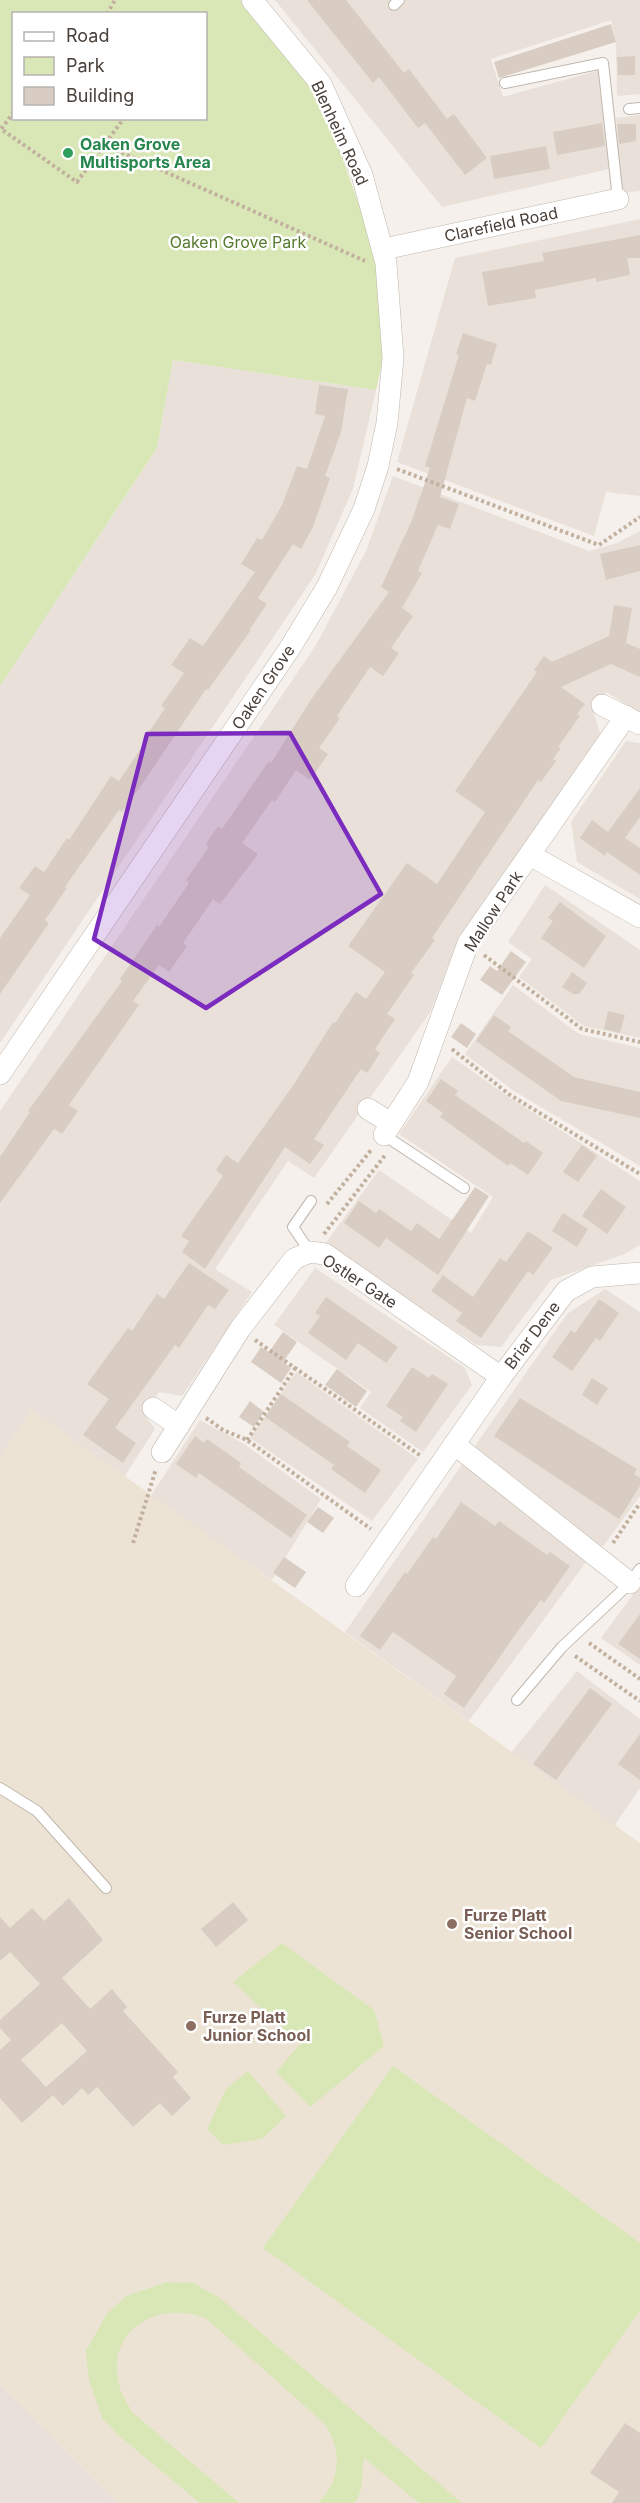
<svg xmlns="http://www.w3.org/2000/svg" width="640" height="2503" font-family="Inter,sans-serif">
	<rect width="100%" height="100%" fill="#f5f0eb"/>
	<g fill="#e9e1d9">
		<polygon points="275,0 640,0 640,94 617,96 616,43 611,20 491,59 503,97 600,70 614,168 442,207"/>
		<polygon points="640,115 640,191 621,193 616,118"/>
		<polygon points="640,219 640,496 606,492 594,536 397,462 455,258"/>
		<polygon points="173,360 376,390 353,489 315,575 0,1043 0,686 157,448"/>
		<polygon points="393,476 589,551 617,543 640,531 640,713 606,692 593,711 601,736 459,937 431,1011 314,1178 288,1161 215,1269 252,1292 182,1396 159,1392 144,1413 155,1429 124,1477 32,1410 0,1457 0,1111 316,645 366,551"/>
		<polygon points="626,741 640,743 640,899 577,862 571,822"/>
		<polygon points="545,885 640,950 640,1038 584,1026 519,977 532,959 508,942"/>
		<polygon points="513,985 579,1034 640,1048 640,1166 514,1091 465,1054"/>
		<polygon points="452,1057 509,1097 640,1181 640,1245 622,1255 551,1280 501,1347 477,1345 325,1244 379,1170 471,1233 493,1197 399,1134"/>
		<polygon points="315,1268 465,1368 472,1385 423,1452 360,1408 371,1392 274,1325"/>
		<polygon points="605,1289 640,1312 640,1496 604,1545 589,1558 469,1721 345,1632 567,1314"/>
		<polygon points="296,1372 418,1459 372,1521 250,1438"/>
		<polygon points="200,1420 244,1444 321,1499 272,1580 150,1497"/>
		<polygon points="640,1585 640,1665 601,1638"/>
		<polygon points="577,1671 640,1719 640,1788 614,1826 511,1753"/>
		<polygon points="0,2384 117,2503 0,2503"/>
	</g>
	<polygon fill="#ede3d5" points="32,1410 640,1843 640,2503 117,2503 0,2384 0,1457"/>
	<g fill="#d8e7b5" fill-rule="evenodd">
		<path d="M0,0H246L317,87L375,250L383,359L376,390L173,360L157,448L0,686ZM14,14H206V118H14Z"/>
		<polygon points="282,1943 374,2010 384,2046 310,2107 276,2072 300,2044 233,1982"/>
		<polygon points="393,2066 640,2243 640,2311 541,2448 263,2248"/>
		<polygon points="248,2071 286,2116 262,2139 223,2145 207,2129 226,2089"/>
		<path d="M167,2282L193,2283L220,2298L462,2503H419L364,2458L361,2490L355,2503H318C341,2480 342,2453 326,2425L207,2319C156,2298 101,2333 121,2391C124,2399 129,2406 132,2412L239,2503H200L118,2435L102,2418L89,2380L86,2351L106,2315L126,2296Z"/>
	</g>
	<g fill="#d9cdc3" fill-rule="evenodd">
		<polygon points="307,0 346,0 404,73 409,69 447,119 454,114 487,158 465,175 425,123 418,128 379,77 373,83"/>
		<polygon points="611,24 616,42 499,78 494,62"/>
		<polygon points="635,56 635,75 618,75 617,57"/>
		<polygon points="602,123 605,146 557,155 553,132"/>
		<polygon points="617,124 636,124 636,141 619,144"/>
		<polygon points="546,146 550,169 494,179 490,156"/>
		<polygon points="640,235 640,258 627,258 630,275 596,282 596,278 535,290 536,298 488,306 482,272 544,261 542,253"/>
		<polygon points="463,333 497,344 491,365 487,364 475,401 467,398 440,497 459,504 450,529 438,525 418,571 422,573 402,608 413,616 391,648 399,653 383,676 370,667 337,716 340,718 319,748 328,754 310,780 296,770 275,802 272,800 242,843 258,854 220,904 213,899 183,943 187,946 169,972 159,965 133,1001 139,1005 69,1105 78,1111 62,1134 54,1129 0,1203 0,1157 30,1112 28,1111 122,981 120,979 157,925 159,927 189,883 186,880 209,847 206,844 218,826 222,829 269,761 271,763 312,698 389,592 381,587 412,520 430,468 425,466 459,355 456,354"/>
		<polygon points="319,385 348,389 341,432 325,476 330,478 313,527 301,549 293,544 258,598 267,604 250,629 251,630 208,690 206,689 143,783 122,812 119,810 65,887 67,888 45,920 49,923 0,994 0,938 30,895 19,888 35,866 44,872 67,838 69,840 111,776 119,781 145,742 143,741 165,708 161,706 184,673 171,665 190,638 203,646 255,572 241,564 257,538 262,540 282,505 297,466 307,469 325,416 315,414"/>
		<polygon points="640,545 640,571 606,580 600,554"/>
		<polygon points="614,605 632,608 626,643 640,649 640,677 611,664 561,687 585,704 577,714 580,716 558,747 561,748 553,759 556,761 541,782 538,780 432,938 435,940 411,973 414,975 387,1014 395,1019 375,1049 380,1053 367,1073 361,1069 314,1139 324,1145 310,1164 285,1147 205,1269 182,1252 189,1241 181,1236 223,1176 216,1170 226,1155 238,1163 294,1084 333,1022 335,1023 356,992 366,999 385,972 348,946 407,863 437,884 485,812 455,791 537,672 534,670 544,656 552,662 609,636"/>
		<polygon points="640,788 640,817 625,838 640,848 640,875 607,852 605,856 580,838 592,820 608,832"/>
		<polygon points="560,902 606,936 584,968 541,938 553,921 548,918"/>
		<polygon points="511,951 526,962 502,995 480,980 490,966 497,971"/>
		<polygon points="572,972 587,983 579,994 573,994 562,987"/>
		<polygon points="608,1011 625,1015 620,1033 604,1029"/>
		<polygon points="494,1015 511,1027 508,1031 574,1077 640,1092 640,1118 561,1101 476,1041"/>
		<polygon points="461,1023 476,1034 467,1048 451,1037"/>
		<polygon points="441,1079 458,1091 455,1095 524,1143 526,1141 543,1153 528,1175 510,1163 508,1166 440,1117 443,1113 426,1101"/>
		<polygon points="582,1145 597,1156 578,1182 563,1172"/>
		<polygon points="475,1187 489,1196 438,1275 386,1238 379,1248 344,1223 359,1201 376,1213 379,1209 411,1231 417,1223 439,1239"/>
		<polygon points="601,1189 626,1207 607,1234 582,1216"/>
		<polygon points="563,1213 588,1229 577,1247 552,1231"/>
		<polygon points="528,1231 553,1248 533,1275 528,1271 481,1338 456,1321 462,1313 431,1291 443,1275 473,1297 500,1258 506,1262"/>
		<polygon points="189,1263 229,1290 215,1309 208,1305 179,1348 175,1345 115,1428 136,1443 123,1463 83,1435 109,1399 87,1384 128,1328 132,1331 157,1294 164,1299"/>
		<polygon points="326,1297 398,1347 386,1363 358,1343 346,1360 308,1333 320,1316 315,1313"/>
		<polygon points="599,1299 619,1313 600,1341 596,1338 572,1371 552,1357 571,1330 575,1333"/>
		<polygon points="283,1332 297,1342 283,1362 291,1368 281,1383 251,1362 261,1347 269,1352"/>
		<polygon points="412,1367 429,1378 432,1374 448,1384 416,1432 400,1421 403,1417 386,1406"/>
		<polygon points="337,1369 367,1391 356,1407 325,1385"/>
		<polygon points="592,1378 608,1388 597,1405 582,1395"/>
		<polygon points="281,1394 350,1442 347,1446 381,1470 365,1493 331,1469 334,1465 265,1417"/>
		<polygon points="520,1398 637,1469 634,1474 640,1478 640,1486 619,1519 494,1436"/>
		<polygon points="250,1401 264,1412 254,1427 239,1417"/>
		<polygon points="195,1436 204,1443 207,1439 241,1463 239,1467 307,1515 291,1538 199,1473 196,1478 176,1464"/>
		<polygon points="461,1502 495,1526 499,1521 547,1555 550,1552 570,1566 544,1603 541,1600 515,1635 464,1708 444,1694 456,1676 393,1632 380,1650 360,1636 405,1572 407,1574 433,1537 436,1539"/>
		<polygon points="318,1507 334,1518 323,1533 307,1522"/>
		<polygon points="284,1557 306,1572 295,1588 273,1573"/>
		<polygon points="640,1614 640,1659 618,1644"/>
		<polygon points="590,1688 612,1704 556,1780 533,1764"/>
		<polygon points="640,1734 640,1780 618,1764"/>
		<path d="M69,1898L103,1940L62,1978L90,2009L112,1989L127,2007L123,2011L178,2072L173,2077L191,2098L172,2116L160,2103L133,2127L97,2087L88,2095L82,2088L63,2106L53,2095L22,2123L0,2098V2050L11,2040L0,2028V2020L40,1984L10,1952L0,1961V1917L10,1928L32,1908L44,1921ZM62,2023L87,2051L46,2087L21,2060Z"/>
		<polygon points="233,1902 248,1920 216,1947 201,1929"/>
		<polygon points="625,2423 640,2433 640,2503 612,2503 619,2492 590,2473"/>
	</g>
	<g fill="none" stroke-linecap="round" stroke-linejoin="round">
		<defs>
			<g id="lane">
				<polyline points="394,5 399,0"/>
				<polyline points="505,83 603,63 618,199"/>
				<polyline points="629,109 640,108"/>
				<polyline points="384,1135 464,1188"/>
				<polyline points="310,1252 293,1227 311,1201"/>
				<polyline points="517,1700 562,1647 630,1583 640,1569"/>
				<polyline points="0,1788 37,1811 106,1888"/>
			</g>
			<g id="street">
				<polyline points="384,249 618,199"/>
				<polyline points="602,705 640,724"/>
				<polyline points="530,855 640,917"/>
				<polyline points="0,1074 290,648 327,587 364,509 378,466 387,423 393,358 386,263 362,175 321,84 252,0"/>
				<polyline points="368,1109 391,1123"/>
				<polyline points="384,1135 418,1082 468,943 626,716"/>
				<polyline points="153,1408 179,1426"/>
				<polyline points="454,1444 630,1583"/>
				<polyline points="162,1452 240,1329 294,1259 310,1252 325,1254 501,1377"/>
				<polyline points="356,1586 501,1377 566,1291 592,1277 640,1273"/>
			</g>
		</defs>
		<use href="#lane" stroke="#c0b7ad" stroke-width="12"/>
		<use href="#street" stroke="#c0b7ad" stroke-width="22"/>
		<g stroke="#c2b09f" stroke-width="4" stroke-dasharray="3 3" stroke-linecap="butt">
			<polyline points="107,14 115,0"/>
			<polyline points="14,112 1,129 77,182 124,118"/>
			<polyline points="105,145 365,261"/>
			<polyline points="397,469 599,545 640,517"/>
			<polyline points="484,955 582,1029 640,1042"/>
			<polyline points="452,1049 510,1095 640,1174"/>
			<polyline points="327,1204 372,1149"/>
			<polyline points="324,1234 386,1154"/>
			<polyline points="255,1340 421,1456"/>
			<polyline points="206,1418 223,1430 247,1440 371,1529"/>
			<polyline points="247,1440 296,1367"/>
			<polyline points="133,1543 156,1469"/>
			<polyline points="613,1543 640,1503"/>
			<polyline points="589,1643 640,1679"/>
			<polyline points="575,1656 640,1701"/>
		</g>
		<use href="#lane" stroke="#fff" stroke-width="10"/>
		<use href="#street" stroke="#fff" stroke-width="21"/>
	</g>
	<path fill="#7b2cbf" fill-opacity="0.2" stroke="#7b2cbf" stroke-width="4.5" stroke-linejoin="round" d="M290,733L381,894L206,1008L94,939L147,734Z"/>
	<circle fill="#2e9e5b" stroke="#fff" stroke-width="2" cx="68" cy="153" r="6"/>
	<g fill="#8d6e63" stroke="#fff" stroke-width="2">
		<circle cx="452" cy="1924" r="6"/>
		<circle cx="191" cy="2026" r="6"/>
	</g>
	<g text-anchor="middle" stroke-width="5" stroke-linejoin="round" paint-order="stroke">
		<g font-size="16" fill="#494039" stroke="#fff">
			<text transform="translate(340 133) rotate(65)" y="6">Blenheim Road</text>
			<text transform="translate(501 224) rotate(-12)" y="6">Clarefield Road</text>
			<text transform="translate(263 687) rotate(-56)" y="6">Oaken Grove</text>
			<text transform="translate(493 911) rotate(-57)" y="6">Mallow Park</text>
			<text transform="translate(360 1281) rotate(33)" y="6">Ostler Gate</text>
			<text transform="translate(532 1335) rotate(-53)" y="6">Briar Dene</text>
		</g>
		<g font-size="16" font-weight="bold" fill="#27864d" stroke="#fff" text-anchor="start">
			<text x="80" y="150">Oaken Grove<tspan x="80" dy="18">Multisports Area</tspan></text>
		</g>
		<g font-size="16" fill="#557a2d" stroke="#fff">
			<text x="238" y="248">Oaken Grove Park</text>
		</g>
		<g font-size="16" font-weight="bold" fill="#785e54" stroke="#fff" text-anchor="start">
			<text x="464" y="1921">Furze Platt<tspan x="464" dy="18">Senior School</tspan></text>
			<text x="203" y="2023">Furze Platt<tspan x="203" dy="18">Junior School</tspan></text>
		</g>
	</g>
	<rect x="12" y="12" width="195" height="108" fill="#ffffff" stroke="#b6b3b0" stroke-width="1.5"/>
	<rect x="24" y="32" width="30" height="9" fill="#ffffff" stroke="#b6b3b0" stroke-width="1.5"/>
	<text x="66" y="42" font-size="18" fill="#494039">Road</text>
	<rect x="24" y="57" width="30" height="18" fill="#d8e7b5" stroke="#b6b3b0" stroke-width="1.5"/>
	<text x="66" y="72" font-size="18" fill="#494039">Park</text>
	<rect x="24" y="87" width="30" height="18" fill="#d9cdc3" stroke="#b6b3b0" stroke-width="1.5"/>
	<text x="66" y="102" font-size="18" fill="#494039">Building</text>
</svg>
